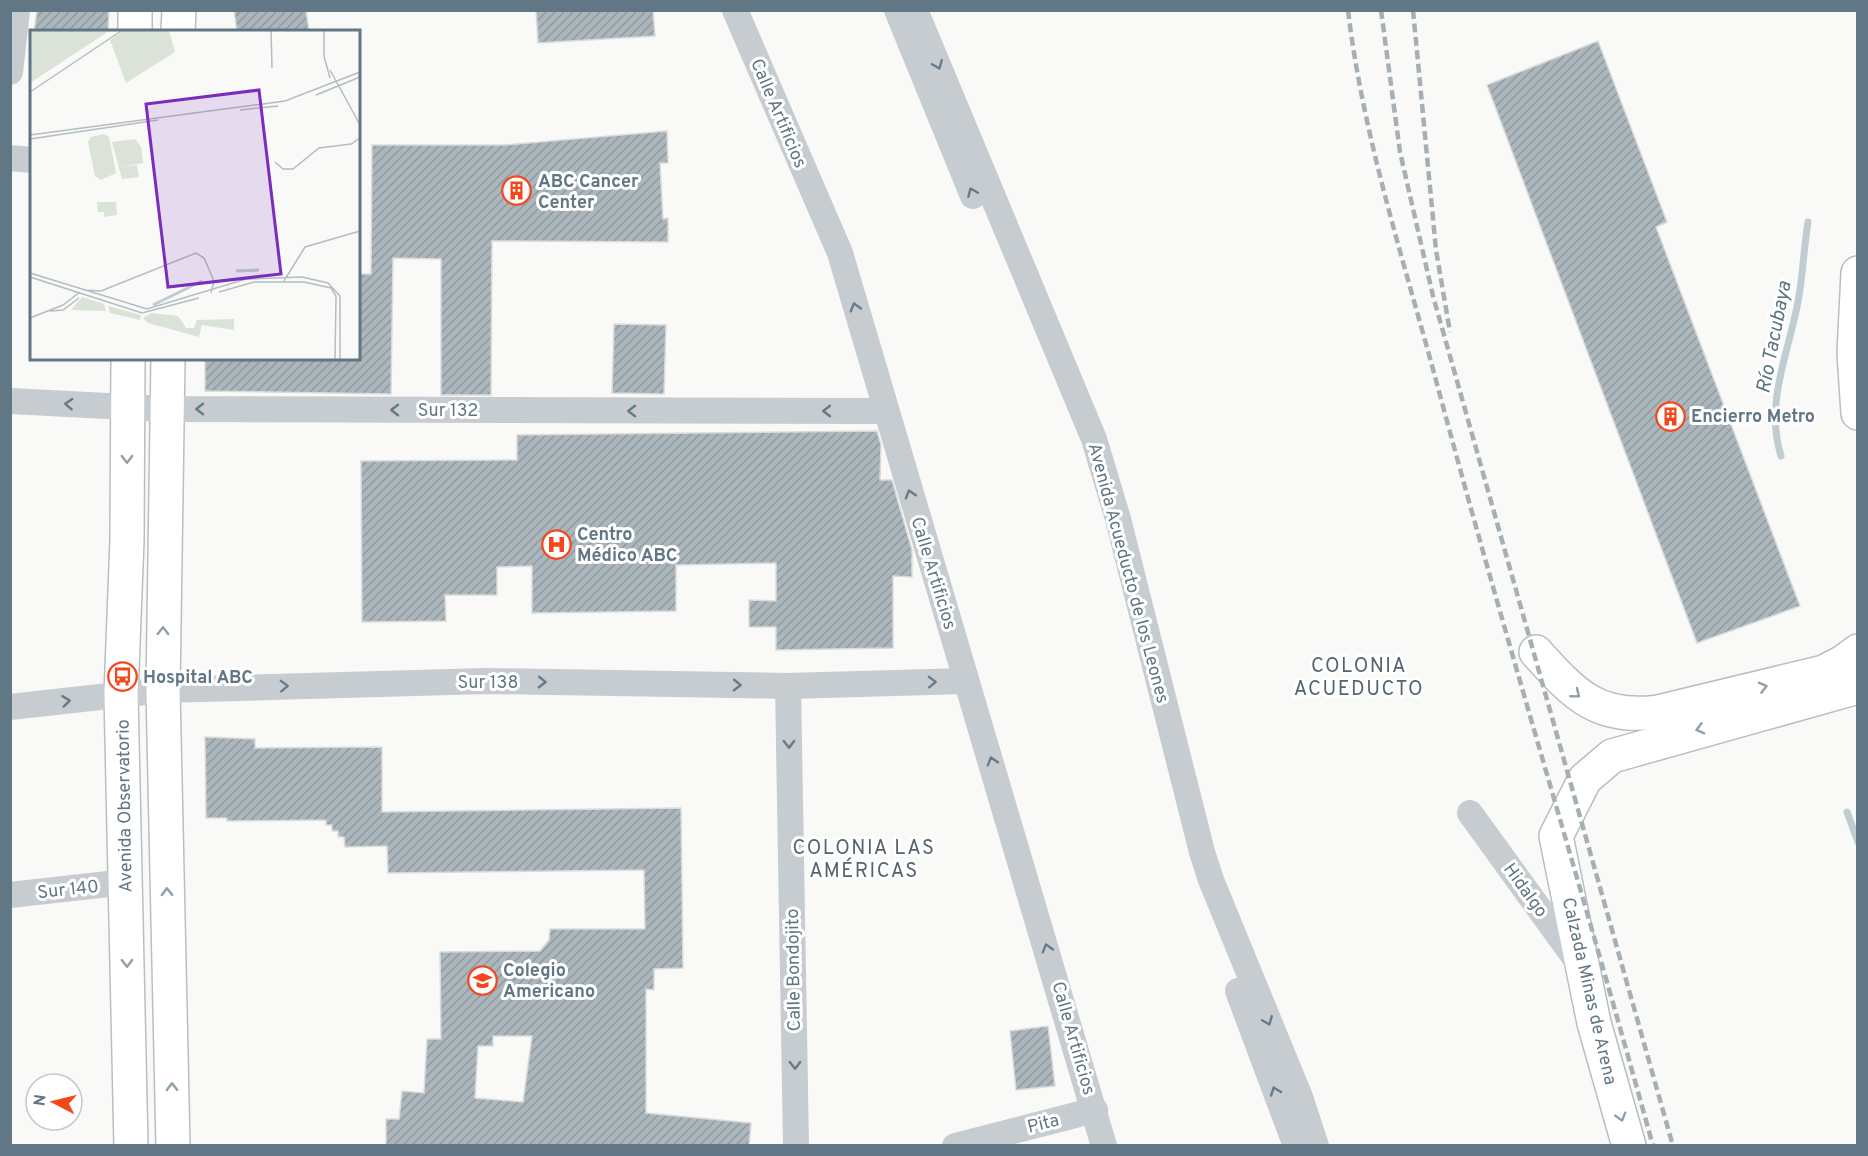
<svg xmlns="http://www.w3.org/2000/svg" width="1868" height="1156" font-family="Overpass,sans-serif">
	<defs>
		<pattern id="building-hatch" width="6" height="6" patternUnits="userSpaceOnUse" patternTransform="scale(1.5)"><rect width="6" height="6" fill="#acb7bd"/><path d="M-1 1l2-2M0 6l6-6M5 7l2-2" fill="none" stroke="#8f9a9f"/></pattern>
	</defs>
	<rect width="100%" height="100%" fill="#f9f9f7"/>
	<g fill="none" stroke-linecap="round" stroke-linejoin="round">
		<g stroke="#bfccd0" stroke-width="7">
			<path d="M1781,456C1764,401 1790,351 1799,296C1803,272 1804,247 1808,222"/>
			<polyline points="1847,812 1858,842"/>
		</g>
	</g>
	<g fill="url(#building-hatch)" stroke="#dbdbd9" stroke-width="1.5" fill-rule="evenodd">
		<polygon points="37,10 109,10 108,32 34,32"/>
		<polygon points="234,10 306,10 309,32 237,32"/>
		<polygon points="536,10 653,10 655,36 538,43"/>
		<polygon points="1598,41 1667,222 1656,227 1800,606 1697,643 1487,85"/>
		<polygon points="667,131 668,163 660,163 663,219 668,218 668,242 492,241 491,395 441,395 441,259 393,258 391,394 205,391 205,358 358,358 358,274 371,274 372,145 504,145"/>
		<polygon points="614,324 666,325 664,394 612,393"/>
		<polygon points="877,431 881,445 880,480 892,480 912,550 912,577 893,576 893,648 776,650 776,627 749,627 749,600 776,601 776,563 676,565 676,611 532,613 532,566 497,567 497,595 445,595 446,621 362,622 361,461 517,460 517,435"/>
		<path d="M205,737L255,739V748L382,747V812L681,808L683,968L654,969V990L646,989V1113L751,1123L749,1146H386V1119H399L402,1091L424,1093L427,1039H441L440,952L540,951L549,940L550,929H645L644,870L388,873L387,846L345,847L344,837H338V831H332V825H326V820L227,821V818H206ZM493,1036H532L523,1102L475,1098L478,1046H493Z"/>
		<polygon points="1048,1026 1055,1086 1016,1090 1010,1031"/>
	</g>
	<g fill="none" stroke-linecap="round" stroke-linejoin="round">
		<defs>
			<g id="secondary">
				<polyline points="135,32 135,10"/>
				<polyline points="178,32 179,10"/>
				<polyline points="1858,273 1854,353 1858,413"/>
				<polyline points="128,358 127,540 121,694 131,1146"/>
				<polyline points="168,358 163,690 173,1146"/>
				<path d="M1536,652C1574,694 1597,720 1658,712L1824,672L1843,662L1858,651"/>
				<polyline points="1629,1146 1594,1023 1556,836 1585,779 1612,756 1858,687"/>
			</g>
		</defs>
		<use href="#secondary" stroke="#b8bfc4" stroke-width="36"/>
		<g stroke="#c6cccf" stroke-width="26">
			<polyline points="735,10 840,253 1104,1146"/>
			<polyline points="897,10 973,196"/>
			<polyline points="915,10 1094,439 1118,519 1202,852 1211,880 1300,1097 1316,1146"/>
			<polyline points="10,72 17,10"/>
			<polyline points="10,158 32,160"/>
			<polyline points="10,401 166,409 885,411"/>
			<polyline points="788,686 796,1146"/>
			<polyline points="10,707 163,690 487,681 788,686 966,681"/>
			<polyline points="1470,813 1580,965"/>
			<polyline points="10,895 126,882"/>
			<polyline points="1238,991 1296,1146"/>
			<polyline points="955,1146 1095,1110"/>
		</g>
		<use href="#secondary" stroke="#fff" stroke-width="33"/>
		<g stroke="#a6afb4" stroke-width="4.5" stroke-dasharray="9 4.5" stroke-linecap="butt">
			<path d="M1348,10C1363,137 1404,261 1437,384C1505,639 1583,891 1653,1146"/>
			<polyline points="1381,10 1400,152 1433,296 1673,1146"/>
			<polyline points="1413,10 1436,250 1450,332"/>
		</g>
	</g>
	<defs><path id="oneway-chevron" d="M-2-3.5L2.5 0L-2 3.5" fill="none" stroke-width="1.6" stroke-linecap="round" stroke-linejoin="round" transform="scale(1.5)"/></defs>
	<g stroke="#667b89">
		<use href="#oneway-chevron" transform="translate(938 65) rotate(68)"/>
		<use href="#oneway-chevron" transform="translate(972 192) rotate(-113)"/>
		<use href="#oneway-chevron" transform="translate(855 307) rotate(-106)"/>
		<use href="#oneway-chevron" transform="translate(69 404) rotate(-177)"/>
		<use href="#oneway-chevron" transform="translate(200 409) rotate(-180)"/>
		<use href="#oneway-chevron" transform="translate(395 410) rotate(-180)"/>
		<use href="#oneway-chevron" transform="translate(632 411) rotate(-180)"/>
		<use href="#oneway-chevron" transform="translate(827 411) rotate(-180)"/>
		<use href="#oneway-chevron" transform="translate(910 494) rotate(-107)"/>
		<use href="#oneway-chevron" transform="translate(542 682) rotate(1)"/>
		<use href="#oneway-chevron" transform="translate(932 682) rotate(-2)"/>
		<use href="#oneway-chevron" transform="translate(737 685) rotate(1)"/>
		<use href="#oneway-chevron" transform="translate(284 686) rotate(-2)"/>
		<use href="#oneway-chevron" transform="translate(66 701) rotate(-7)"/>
		<use href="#oneway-chevron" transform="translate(789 744) rotate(89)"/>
		<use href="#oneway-chevron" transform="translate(992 761) rotate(-107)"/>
		<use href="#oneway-chevron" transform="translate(1047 948) rotate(-106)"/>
		<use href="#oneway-chevron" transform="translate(1268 1021) rotate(68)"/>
		<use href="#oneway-chevron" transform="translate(795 1065) rotate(89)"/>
		<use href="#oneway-chevron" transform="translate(1275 1091) rotate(-110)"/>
	</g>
	<g stroke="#90a0aa">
		<use href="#oneway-chevron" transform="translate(127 459) rotate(90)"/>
		<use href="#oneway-chevron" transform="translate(163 631) rotate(-89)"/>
		<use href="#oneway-chevron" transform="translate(1763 687) rotate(-14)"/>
		<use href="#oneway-chevron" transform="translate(1576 694) rotate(39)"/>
		<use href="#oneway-chevron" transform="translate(1700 729) rotate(165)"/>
		<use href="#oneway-chevron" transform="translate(167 892) rotate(-91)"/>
		<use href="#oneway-chevron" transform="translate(127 963) rotate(89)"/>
		<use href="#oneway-chevron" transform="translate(172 1087) rotate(-91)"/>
		<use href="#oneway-chevron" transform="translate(1621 1117) rotate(74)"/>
	</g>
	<defs>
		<symbol id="building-ring" viewBox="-11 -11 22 22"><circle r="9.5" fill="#fff" stroke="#f4471c" stroke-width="1.5"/><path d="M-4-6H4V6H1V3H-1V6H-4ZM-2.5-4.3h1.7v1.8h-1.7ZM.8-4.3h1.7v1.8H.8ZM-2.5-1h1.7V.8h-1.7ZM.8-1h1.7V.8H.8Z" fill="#f4471c"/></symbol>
		<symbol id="hospital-ring" viewBox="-11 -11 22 22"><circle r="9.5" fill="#fff" stroke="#f4471c" stroke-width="1.5"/><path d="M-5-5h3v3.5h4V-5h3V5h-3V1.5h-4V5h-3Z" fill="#f4471c"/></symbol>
		<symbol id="bus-ring" viewBox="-11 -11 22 22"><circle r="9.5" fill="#fff" stroke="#f4471c" stroke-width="1.5"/><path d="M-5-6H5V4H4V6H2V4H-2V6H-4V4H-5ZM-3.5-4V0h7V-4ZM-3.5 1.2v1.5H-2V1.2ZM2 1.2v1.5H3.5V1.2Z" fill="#f4471c"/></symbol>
		<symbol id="school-ring" viewBox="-11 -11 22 22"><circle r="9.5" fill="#fff" stroke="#f4471c" stroke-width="1.5"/><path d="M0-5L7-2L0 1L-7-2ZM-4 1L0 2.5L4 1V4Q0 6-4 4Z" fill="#f4471c"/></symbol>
	</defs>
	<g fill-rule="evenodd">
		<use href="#building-ring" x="500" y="174" width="33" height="33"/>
		<use href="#building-ring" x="1654" y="400" width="33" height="33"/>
		<use href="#hospital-ring" x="540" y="528" width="33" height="33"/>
		<use href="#bus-ring" x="106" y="660" width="33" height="33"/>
		<use href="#school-ring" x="466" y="964" width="33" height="33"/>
	</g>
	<g text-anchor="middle" stroke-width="6" stroke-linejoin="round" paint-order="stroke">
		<g font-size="18" fill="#617785" stroke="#fff">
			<text transform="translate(779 113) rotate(67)" y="6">Calle Artificios</text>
			<text x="448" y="416">Sur 132</text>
			<text transform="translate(934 573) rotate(73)" y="6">Calle Artificios</text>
			<text transform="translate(1129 573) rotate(75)" y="6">Avenida Acueducto de los Leones</text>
			<text x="488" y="688">Sur 138</text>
			<text transform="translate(124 806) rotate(-91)" y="6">Avenida Observatorio</text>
			<text transform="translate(68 889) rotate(-6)" y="6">Sur 140</text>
			<text transform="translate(1526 890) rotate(54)" y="6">Hidalgo</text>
			<text transform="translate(793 970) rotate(-91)" y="6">Calle Bondojito</text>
			<text transform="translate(1590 991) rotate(77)" y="6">Calzada Minas de Arena</text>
			<text transform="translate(1074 1038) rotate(74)" y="6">Calle Artificios</text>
			<text transform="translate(1043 1123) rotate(-14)" y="6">Pita</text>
		</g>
		<g font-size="18" font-weight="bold" fill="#617785" stroke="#fff" text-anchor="start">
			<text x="538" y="187">ABC Cancer<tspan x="538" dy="21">Center</tspan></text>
			<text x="1691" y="422">Encierro Metro</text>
			<text x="577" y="540">Centro<tspan x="577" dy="21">Médico ABC</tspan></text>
			<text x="143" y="683">Hospital ABC</text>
			<text x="503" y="976">Colegio<tspan x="503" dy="21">Americano</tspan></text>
		</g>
		<g font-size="20" font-style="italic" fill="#5d767e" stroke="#fff">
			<text transform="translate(1773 337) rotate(-79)" y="7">Río Tacubaya</text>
		</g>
		<g font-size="20" letter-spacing="1.5" fill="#54646f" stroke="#fff">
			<text x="1359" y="672">COLONIA<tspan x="1359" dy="23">ACUEDUCTO</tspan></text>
			<text x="864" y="854">COLONIA LAS<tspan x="864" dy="23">AMÉRICAS</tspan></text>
		</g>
	</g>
	<g transform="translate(30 30)">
		<rect width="330" height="330" fill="#f9f9f7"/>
		<path d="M121,283L148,286L156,298H164L167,290L204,289V300L172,295L169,307L118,293L113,288Z" fill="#dbe2d7"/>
		<path d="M0,1H79L0,53ZM93,1H139L145,22L96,53L80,10Z" fill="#dbe2d7"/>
		<path d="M52,267L74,274L76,281L41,280ZM78,276L111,285L110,290L80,283Z" fill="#dbe2d7"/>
		<path d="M74,104L79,107L86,143L71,150L65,146L58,112L61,107ZM105,109L111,117L113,133L90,137L107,135L109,147L92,149L82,112ZM67,172H86L87,185L74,187V182H68Z" fill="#dbe2d7"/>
		<path fill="none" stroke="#bfccd0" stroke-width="3" d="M206,241L229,240M123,275L172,251"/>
		<path fill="none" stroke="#b3bdc2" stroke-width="1.5" d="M241,1L242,38M294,1V26L300,48M300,40L329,93M0,62L91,1M286,65L330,47M210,80L248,76M0,105L255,71L330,42M0,109L128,90M245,132L253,139H263L289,118L321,114L330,108M0,243L117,279L216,249L272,247L298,253L310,266V329M0,247L112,283L169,268M254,251L275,217L330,201M53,260L71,261L166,223L174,228L184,251L181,263M189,262L224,252H274L301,258L306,266L305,329M20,281L33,280L49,268M0,288L33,275L50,262"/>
		<path fill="#7b2cbf" fill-opacity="0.15" stroke="#7b2cbf" stroke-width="3" d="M229,60L251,244L138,257L116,74Z"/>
		<rect width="330" height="330" fill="none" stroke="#617785" stroke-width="3"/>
	</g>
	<rect width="1868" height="1156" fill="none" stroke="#617785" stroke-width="24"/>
	<g transform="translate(54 1102) rotate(277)"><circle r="28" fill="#ffffff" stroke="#c0c9ce" stroke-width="1.5"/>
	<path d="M0-4.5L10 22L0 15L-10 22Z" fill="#f4471c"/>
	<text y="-9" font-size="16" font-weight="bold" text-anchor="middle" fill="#617785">N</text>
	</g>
</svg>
